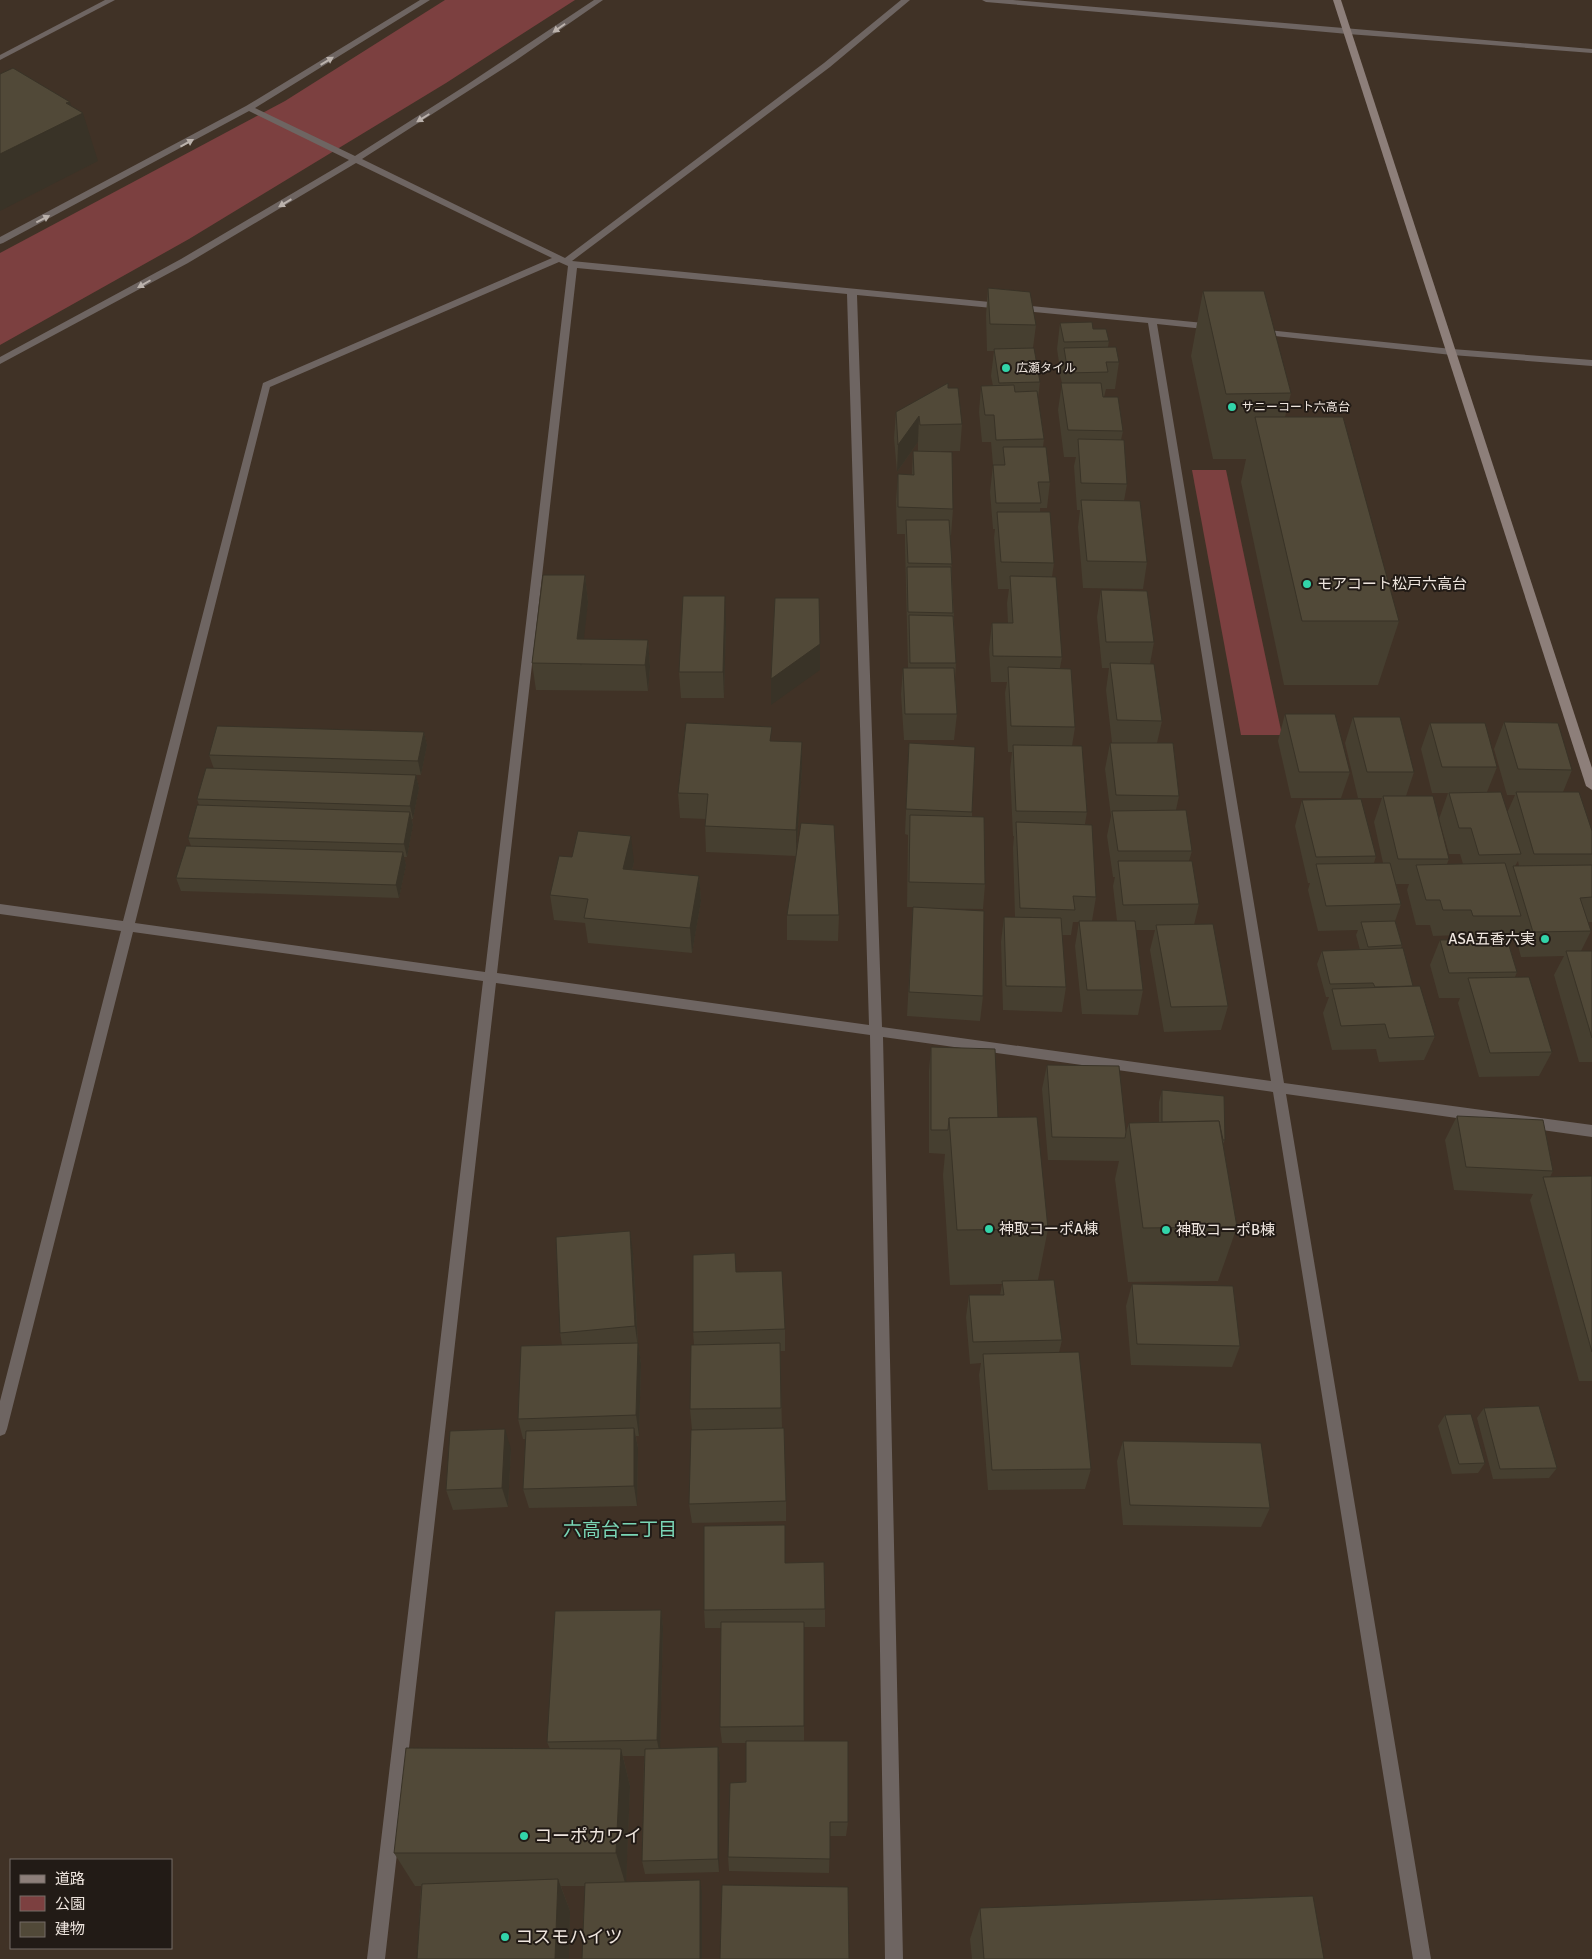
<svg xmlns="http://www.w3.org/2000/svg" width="1592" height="1959" font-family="Signika,'Noto Sans JP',sans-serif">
	<rect width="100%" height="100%" fill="#403226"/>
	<g fill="#7c4040">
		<polygon points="445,0 575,0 446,83 189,239 0,345 0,253 285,101"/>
		<polygon points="1192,470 1226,470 1282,735 1241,735"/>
	</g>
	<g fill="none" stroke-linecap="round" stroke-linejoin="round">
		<g fill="#6e6562" fill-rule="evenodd">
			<polygon points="105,0 115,0 0,60 0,55"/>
			<path d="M420,0H430L255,108L355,156L465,86L594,0H603L515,61L362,159L565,258L824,63L901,0H910L830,67L572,261L1214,324L1219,327L1214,330L1157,324L1284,1083L1592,1125V1137L1286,1094L1431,1959H1413L1273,1092L883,1037L903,1959H885L870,1035L496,983L385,1959H367L483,981L133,932L7,1429L5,1434L0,1436V1401L121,931L0,914V904L123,921L263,383L552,258L356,163L188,263L0,364V357L181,259L349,160L249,111L3,243L0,244V237L246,106ZM559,262L568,266L485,972L135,923L270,387ZM577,268L847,294L869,1025L497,973ZM857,295L1148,323L1271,1081L882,1027Z"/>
			<polygon points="982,0 1013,0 1592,49 1592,53 1348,34 986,2"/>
			<polygon points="1258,329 1452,349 1592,360 1592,366 1452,355 1255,334 1255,330"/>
		</g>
		<polygon fill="#8d7f7a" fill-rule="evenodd" points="1333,0 1341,0 1592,768 1592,790 1586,786"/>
	</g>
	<g fill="#463f30" fill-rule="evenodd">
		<polygon points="988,288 1036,325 1033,348 1040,382 1038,398 1044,439 1043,447 1050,482 1047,508 1040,508 1040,512 1054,563 1052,577 1062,657 1060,668 1075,727 1072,746 1087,812 1085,824 1096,897 1092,921 1117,921 1113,886 1115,877 1113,877 1107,836 1111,816 1105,769 1110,743 1112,743 1106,690 1109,668 1102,668 1097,617 1101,590 1154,642 1150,664 1162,721 1157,743 1179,796 1176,810 1192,851 1189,861 1199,904 1194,925 1228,1006 1221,1030 1164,1032 1150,950 1155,930 1136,930 1143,990 1138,1015 1082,1014 1075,946 1079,922 1073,922 1071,935 1062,935 1066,987 1062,1012 1003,1010 1001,942 1004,917 1015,917 1013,848 1014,836 1013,836 1010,771 1012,752 1008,752 1005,693 1007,682 991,682 989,649 992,623 1008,623 1007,603 1009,589 998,589 994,538 995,529 993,529 990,492 993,465 991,442 982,442 979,412 981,386 993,386 991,376 994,351 987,351 986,315"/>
		<polygon points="1203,291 1291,393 1285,417 1399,621 1378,685 1284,685 1241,482 1246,459 1213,459 1191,356"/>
		<polygon points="1060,323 1093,329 1109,341 1108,347 1119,362 1115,389 1106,389 1104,397 1123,431 1121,440 1127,484 1124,501 1147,562 1143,589 1083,588 1078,527 1080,510 1077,510 1074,466 1076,457 1064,457 1058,410 1062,383 1060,375 1061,369 1060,369 1057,349"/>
		<polygon points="948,388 962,424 960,451 941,451 953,509 951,536 950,535 956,663 955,679 957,714 954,740 904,740 901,694 903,668 908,668 905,546 905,534 897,534 896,501 898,474 912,475 913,451 918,451 918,442 897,472 894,438 896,412"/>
		<polygon points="585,575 588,602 583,639 648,640 650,667 648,691 536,690 532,663"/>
		<polygon points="726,623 724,698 681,698 679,672"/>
		<polygon points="1285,714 1350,772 1341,798 1291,798 1278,741"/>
		<path d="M1353,717L1414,772L1406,796L1449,859L1447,864H1463L1460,854H1449L1439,819L1448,793H1432L1421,749L1430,723L1497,767L1487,792L1507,813L1515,795H1507L1494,749L1504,722L1572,770L1563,792L1592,831V922H1588L1591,931L1581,951H1592V1062H1579L1554,975L1564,956L1521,957L1514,931L1509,941H1508L1517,972L1515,977L1552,1052L1539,1076L1479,1077L1458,1003L1460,998H1439L1430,965L1440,940L1461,939L1460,935L1433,936L1430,925H1416L1407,890L1409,884H1396L1401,904L1395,921L1402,945L1401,948L1413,986L1435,1036L1424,1060L1379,1062L1376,1049L1332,1050L1323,1013L1329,997H1326L1317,964L1322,951L1360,950L1356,935L1358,930L1318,931L1308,890L1310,883H1308L1295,826L1302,800L1376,856L1374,863H1383L1374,822L1382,798H1358L1345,743ZM1518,861L1519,866H1515Z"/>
		<polygon points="424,732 427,745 421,775 214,769 209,755"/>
		<polygon points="772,741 802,742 802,768 796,856 706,852 705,826 706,819 680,818 678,793"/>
		<polygon points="909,743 972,812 972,816 985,884 983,909 914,908 983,996 980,1021 907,1016 913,907 907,907 908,835 905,834"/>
		<polygon points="416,775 419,788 413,819 412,819 413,825 407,857 404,857 406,865 399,898 181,891 176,878 191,846 188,838 199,805 197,799"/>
		<polygon points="634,862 632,870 699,876 701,901 692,953 588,943 585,923 554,920 550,895"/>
		<polygon points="787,915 839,915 838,941 787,940"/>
		<polygon points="931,1047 998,1118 1048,1229 1038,1280 1062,1340 1059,1353 1091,1469 1085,1489 988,1490 979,1375 981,1363 970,1364 966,1317 969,1295 1000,1295 1002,1284 950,1285 943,1175 945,1154 929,1153 929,1071"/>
		<polygon points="1047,1065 1126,1132 1129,1123 1159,1122 1159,1102 1162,1090 1225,1140 1223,1144 1237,1227 1218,1281 1128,1282 1115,1179 1119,1161 1048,1160 1042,1089"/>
		<polygon points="1457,1116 1553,1171 1550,1177 1592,1176 1592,1381 1579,1381 1530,1200 1533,1194 1454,1190 1445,1140"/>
		<polygon points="633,1253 638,1343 641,1364 639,1436 636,1436 638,1448 637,1506 529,1508 523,1489 526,1439 523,1439 518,1419 562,1345 560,1333"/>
		<polygon points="736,1272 785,1329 785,1351 780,1351 782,1428 786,1501 786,1521 692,1523 689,1504 692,1430 690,1409 694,1345 693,1332"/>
		<polygon points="1132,1284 1240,1346 1232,1367 1131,1365 1126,1306"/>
		<polygon points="1484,1408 1557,1468 1549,1478 1493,1479 1477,1418"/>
		<polygon points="1445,1415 1485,1463 1478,1473 1452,1474 1438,1426"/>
		<polygon points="1123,1441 1270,1508 1261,1527 1123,1525 1117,1461"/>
		<polygon points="511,1449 508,1507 453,1510 446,1490"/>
		<polygon points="785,1563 825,1609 825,1627 804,1627 804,1741 848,1822 846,1836 830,1836 829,1873 729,1871 728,1857 746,1782 746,1743 722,1743 720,1727 721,1628 705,1628 704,1610"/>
		<polygon points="661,1610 663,1627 660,1749 718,1747 720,1763 719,1872 645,1874 642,1861 644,1756 623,1756 630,1786 626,1882 702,1893 585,1886 561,1886 570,1911 569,1959 417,1959 421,1886 415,1886 394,1853 550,1749 547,1742"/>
		<polygon points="980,1908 1324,1959 972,1959 970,1939"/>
	</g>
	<g fill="#393327">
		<polygon points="70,102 74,117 83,113 98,161 0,211 0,154 66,103"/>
		<polygon points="919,416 918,442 897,472 898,445"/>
		<polygon points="585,575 588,602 581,666 577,639"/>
		<polygon points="725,596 726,623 724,698 723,672"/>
		<polygon points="648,640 650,667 648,691 645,665"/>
		<polygon points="820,644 820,670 771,705 771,679"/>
		<polygon points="424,732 427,745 421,775 418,761"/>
		<polygon points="802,742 802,768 796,856 796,830"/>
		<polygon points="416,775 419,788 413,819 410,806"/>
		<polygon points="410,812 413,825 407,857 404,844"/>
		<polygon points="631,836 634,862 626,895 623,869"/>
		<polygon points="403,852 406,865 399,898 396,885"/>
		<polygon points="699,876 701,901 692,953 690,928"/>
		<polygon points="630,1231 633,1253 638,1348 635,1326"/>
		<polygon points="638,1343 641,1364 639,1436 636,1415"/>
		<polygon points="634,1428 638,1448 637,1506 634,1486"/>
		<polygon points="505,1429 511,1449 508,1507 502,1488"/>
		<polygon points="661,1610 663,1627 660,1756 657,1740"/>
		<polygon points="718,1747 720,1763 719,1872 718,1859"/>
		<polygon points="621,1749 630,1786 626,1886 616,1853"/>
		<polygon points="558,1879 570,1911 569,1959 555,1959"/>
		<polygon points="700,1880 702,1893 702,1959 700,1959"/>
	</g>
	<g fill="#514938" stroke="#393327">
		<polygon points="13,68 70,102 66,103 83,113 0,154 0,74"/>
		<polygon points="988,288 1030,292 1036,325 990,324"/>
		<polygon points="1203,291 1264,291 1291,393 1226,394"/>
		<polygon points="1092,322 1093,329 1106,329 1109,341 1064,342 1060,323"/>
		<polygon points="1116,347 1119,362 1106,362 1108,372 1068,373 1064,348"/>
		<polygon points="1034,348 1040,382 999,383 994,349"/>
		<polygon points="948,383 948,388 958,388 962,424 920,425 919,416 898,445 896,412"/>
		<polygon points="1061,383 1101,383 1103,397 1118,397 1123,431 1068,430"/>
		<polygon points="1014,385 1015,392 1037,391 1044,439 996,440 994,415 985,415 981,386"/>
		<polygon points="1255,417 1343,417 1399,621 1302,621"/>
		<polygon points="1078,439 1124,440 1127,484 1081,483"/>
		<polygon points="1003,447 1046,447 1050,482 1038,482 1041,503 996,503 993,465 1005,465"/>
		<polygon points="913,451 952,452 953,509 898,507 898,474 914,475"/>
		<polygon points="1081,500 1140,501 1147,562 1087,561"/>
		<polygon points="997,512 1050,512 1054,563 1001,562"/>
		<polygon points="906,520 949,520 952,564 908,563"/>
		<polygon points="907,567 951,567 953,613 908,612"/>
		<polygon points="543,575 585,575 577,639 648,640 645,665 532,663"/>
		<polygon points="1010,576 1056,577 1062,657 993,656 992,623 1013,623"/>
		<polygon points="1101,590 1147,591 1154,642 1106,642"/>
		<polygon points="683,596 725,596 723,672 679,672"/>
		<polygon points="775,598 819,598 820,644 771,679"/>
		<polygon points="909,615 953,616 956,663 910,663"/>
		<polygon points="1110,663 1154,664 1162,721 1117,720"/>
		<polygon points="1008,667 1071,669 1075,727 1011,726"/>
		<polygon points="903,668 954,668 957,714 905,714"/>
		<polygon points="1285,714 1335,714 1350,772 1299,772"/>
		<polygon points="1353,717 1400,717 1414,772 1367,772"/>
		<polygon points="1504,722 1558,723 1572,770 1518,769"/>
		<polygon points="686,723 772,727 770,741 802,742 796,830 705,826 708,794 678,793"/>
		<polygon points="1430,723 1485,723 1497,767 1442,767"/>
		<polygon points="217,726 424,732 418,761 209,755"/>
		<polygon points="909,743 975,747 972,812 906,809"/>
		<polygon points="1110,743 1173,743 1179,796 1116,795"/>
		<polygon points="1013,745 1082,746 1087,812 1016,811"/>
		<polygon points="206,768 416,775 410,806 197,799"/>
		<polygon points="1501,792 1521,854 1479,855 1471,828 1459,828 1449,793"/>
		<polygon points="1516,792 1579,792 1592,831 1592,854 1534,854"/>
		<polygon points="1383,796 1433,796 1449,859 1398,859"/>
		<polygon points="1361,799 1376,856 1316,857 1302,800"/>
		<polygon points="197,805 410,812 404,844 188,838"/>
		<polygon points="1186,810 1192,851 1118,851 1112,811"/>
		<polygon points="910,815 984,817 985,884 909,882"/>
		<polygon points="1016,822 1092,825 1096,897 1073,896 1075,910 1020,908"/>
		<polygon points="801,823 834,825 839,915 787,915"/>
		<polygon points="578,831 631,836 623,869 699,876 690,928 584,918 588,899 550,895 559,856 572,857"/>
		<polygon points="186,846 403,852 396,885 176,878"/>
		<polygon points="1118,861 1192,861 1199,904 1123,905"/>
		<polygon points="1390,863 1401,904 1326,906 1316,864"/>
		<polygon points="1505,863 1521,916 1473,916 1471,910 1443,910 1440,900 1426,900 1416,865"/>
		<polygon points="1592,865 1592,897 1580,898 1591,931 1533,932 1513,866"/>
		<polygon points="913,907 984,911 983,996 909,992"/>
		<polygon points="1004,917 1061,918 1066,987 1006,986"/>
		<polygon points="1079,921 1135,921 1143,990 1087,990"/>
		<polygon points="1395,921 1402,945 1368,947 1361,922"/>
		<polygon points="1213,924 1228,1006 1171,1007 1156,925"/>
		<polygon points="1507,939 1517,972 1449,973 1440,940"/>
		<polygon points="1403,948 1413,986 1375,987 1373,983 1330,984 1322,951"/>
		<polygon points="1566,951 1592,951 1592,1038"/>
		<polygon points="1529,977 1552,1052 1490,1053 1468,978"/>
		<polygon points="1420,986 1435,1036 1389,1038 1385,1024 1341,1026 1332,989"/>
		<polygon points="931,1047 995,1049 998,1118 949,1118 948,1130 931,1130"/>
		<polygon points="1047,1065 1119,1066 1126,1132 1125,1138 1052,1137"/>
		<polygon points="1162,1090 1224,1096 1225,1140 1223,1140 1219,1121 1162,1122"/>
		<polygon points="1457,1116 1543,1120 1553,1171 1466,1167"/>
		<polygon points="1037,1117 1048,1229 957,1230 949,1118"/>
		<polygon points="1219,1121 1237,1227 1143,1228 1129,1123"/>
		<polygon points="1592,1176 1592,1352 1543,1177"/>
		<polygon points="630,1231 635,1326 560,1333 556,1237"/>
		<polygon points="735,1253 736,1272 782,1271 785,1329 693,1332 693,1255"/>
		<polygon points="1054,1280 1062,1340 973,1342 969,1295 1004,1295 1002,1281"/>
		<polygon points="1132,1284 1233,1286 1240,1346 1137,1344"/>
		<polygon points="638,1343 636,1415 518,1419 521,1346"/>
		<polygon points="780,1343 781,1408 690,1409 691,1345"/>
		<polygon points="1079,1352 1091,1469 992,1470 983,1354"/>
		<polygon points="1539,1406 1557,1468 1500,1469 1484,1408"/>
		<polygon points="1471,1414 1485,1463 1459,1464 1445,1415"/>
		<polygon points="634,1428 634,1486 523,1489 526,1431"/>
		<polygon points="784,1428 786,1501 689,1504 691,1430"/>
		<polygon points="505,1429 502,1488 446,1490 450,1431"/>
		<polygon points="1123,1441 1261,1443 1270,1508 1130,1505"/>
		<polygon points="785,1525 785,1563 824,1562 825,1609 704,1610 704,1526"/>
		<polygon points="661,1610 657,1740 547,1742 555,1611"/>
		<polygon points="721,1622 804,1622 804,1726 720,1727"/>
		<polygon points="746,1741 848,1741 848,1822 830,1822 830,1859 728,1857 730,1783 746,1782"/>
		<polygon points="718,1747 718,1859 642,1861 645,1749"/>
		<polygon points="406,1748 621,1749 616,1853 394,1853"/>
		<polygon points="558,1879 555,1959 417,1959 422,1884"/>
		<polygon points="700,1880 700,1959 582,1959 585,1883"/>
		<polygon points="722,1885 848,1887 849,1959 720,1959"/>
		<polygon points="1313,1896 1324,1959 984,1959 980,1908"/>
	</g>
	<defs><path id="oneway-solid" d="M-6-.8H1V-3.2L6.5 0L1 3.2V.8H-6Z" transform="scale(1.25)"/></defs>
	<g fill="#bbb2ac">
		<use href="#oneway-solid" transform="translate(559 28) rotate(145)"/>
		<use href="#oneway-solid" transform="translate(327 61) rotate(-31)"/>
		<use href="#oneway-solid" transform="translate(423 118) rotate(148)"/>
		<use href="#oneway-solid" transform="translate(187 143) rotate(-29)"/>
		<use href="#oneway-solid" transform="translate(285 203) rotate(149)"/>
		<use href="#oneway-solid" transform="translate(43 219) rotate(-27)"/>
		<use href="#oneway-solid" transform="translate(144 284) rotate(150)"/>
	</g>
	<g fill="#32d4a9" stroke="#221b16" stroke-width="2">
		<circle cx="1006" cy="368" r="5"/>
		<circle cx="1232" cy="407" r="5"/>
		<circle cx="1307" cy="584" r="5"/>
		<circle cx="1545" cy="939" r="5"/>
		<circle cx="989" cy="1229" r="5"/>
		<circle cx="1166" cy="1230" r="5"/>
		<circle cx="524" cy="1836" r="5"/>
		<circle cx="505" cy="1937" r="5"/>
	</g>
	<g text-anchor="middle" stroke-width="4" stroke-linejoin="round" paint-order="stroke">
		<g font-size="12" fill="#eee5de" stroke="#221b16" text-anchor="start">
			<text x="1016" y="372">広瀬タイル</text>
			<text x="1242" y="411">サニーコート六高台</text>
		</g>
		<g font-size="15" fill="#eee5de" stroke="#221b16" text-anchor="start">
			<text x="1317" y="589">モアコート松戸六高台</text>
			<text x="1535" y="944" text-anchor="end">ASA五香六実</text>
			<text x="999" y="1234">神取コーポA棟</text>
			<text x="1176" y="1235">神取コーポB棟</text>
		</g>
		<g font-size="18" fill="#eee5de" stroke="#221b16" text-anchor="start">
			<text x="534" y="1842">コーポカワイ</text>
			<text x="515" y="1943">コスモハイツ</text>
		</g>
		<g font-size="19" fill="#7ad6b6" stroke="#221b16">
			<text x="620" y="1536">六高台二丁目</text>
		</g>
	</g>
	<rect x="10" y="1859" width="162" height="90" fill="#221b16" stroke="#746c66"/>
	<rect x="20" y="1875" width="25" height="8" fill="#8d7f7a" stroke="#746c66"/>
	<text x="55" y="1884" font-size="15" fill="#eee5de">道路</text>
	<rect x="20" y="1896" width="25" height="15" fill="#7c4040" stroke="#746c66"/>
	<text x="55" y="1909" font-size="15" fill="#eee5de">公園</text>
	<rect x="20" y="1922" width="25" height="15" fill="#514938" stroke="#746c66"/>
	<text x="55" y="1934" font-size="15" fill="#eee5de">建物</text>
</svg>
